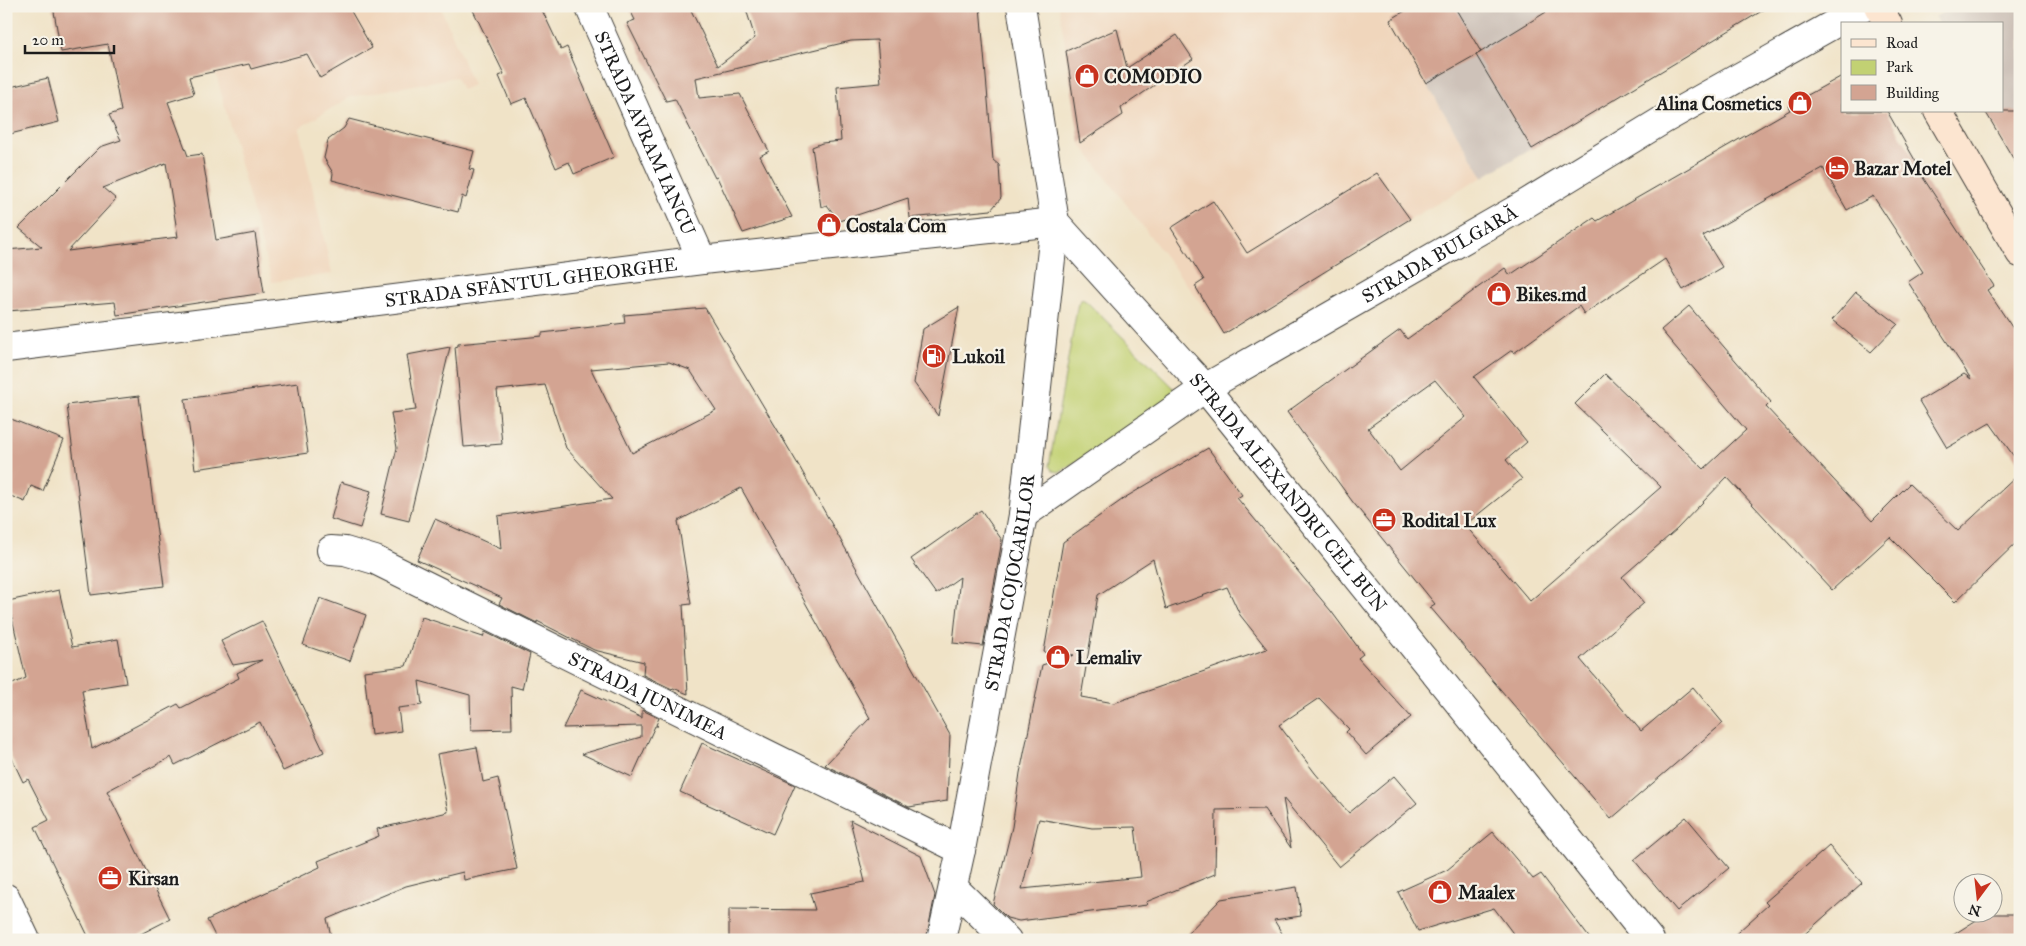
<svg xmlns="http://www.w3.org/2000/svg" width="2026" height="946" font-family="'IM FELL Great Primer',serif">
	<rect width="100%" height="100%" fill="#f7f3e8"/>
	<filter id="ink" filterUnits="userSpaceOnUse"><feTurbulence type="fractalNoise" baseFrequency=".02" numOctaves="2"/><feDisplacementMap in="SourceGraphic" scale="10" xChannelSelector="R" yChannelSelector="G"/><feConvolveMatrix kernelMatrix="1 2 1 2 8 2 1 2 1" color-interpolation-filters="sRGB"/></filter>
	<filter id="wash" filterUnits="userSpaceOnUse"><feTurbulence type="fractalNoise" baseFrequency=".0096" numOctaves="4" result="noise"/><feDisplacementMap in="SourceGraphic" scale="20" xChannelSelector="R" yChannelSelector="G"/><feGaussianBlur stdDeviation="1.12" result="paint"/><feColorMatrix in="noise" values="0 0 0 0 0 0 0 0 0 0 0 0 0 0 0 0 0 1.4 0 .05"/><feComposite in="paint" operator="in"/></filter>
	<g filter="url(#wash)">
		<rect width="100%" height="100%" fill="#f0e3c7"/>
		<g fill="#f0d6bc">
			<polygon points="245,6 440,6 473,85 462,90 456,77 350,97 299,128 332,274 272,282 216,74 264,59"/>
			<polygon points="1059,6 1454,6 1481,52 1426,83 1483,177 1410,219 1224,334 1080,143"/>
		</g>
		<g fill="#cec2b9">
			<polygon points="1454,6 1770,6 1483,177 1426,83 1480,52"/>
			<polygon points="1954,6 2020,6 2020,160 2002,111 2002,24 1939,24 1935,17"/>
		</g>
		<polygon fill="#c2d173" stroke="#6f7648" points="1082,299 1087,302 1173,387 1177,397 1174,403 1059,472 1053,471 1049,466 1078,303"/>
		<g id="blocks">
			<g fill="#d3a492" fill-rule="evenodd">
				<path d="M53,6H348L372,48L320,78L307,54L251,69L249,64L189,77L194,94L168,102L188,156L202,154L216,240L255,233L264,293L117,315L115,302L8,311L6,250L42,247L19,228L100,147L121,140L109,115L121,111L108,44L61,52ZM166,163L178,237L68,251L116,199L103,188Z"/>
				<polygon points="471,6 540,6 561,50 567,47 614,157 574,174 569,162 556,168 526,98 511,104 499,76 504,74"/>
				<polygon points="628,6 689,6 718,66 755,38 745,6 980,6 993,160 999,165 1001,198 991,210 910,218 908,198 839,221 827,205 821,207 812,147 822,143 841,141 837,87 881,83 877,40 851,41 696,78 699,98 740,94 769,151 760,156 792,217 743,233 717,177 715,178 675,99 666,101 627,23 635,20"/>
				<polygon points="1413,6 1454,6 1481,52 1426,83 1390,20"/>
				<polygon points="1556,6 1770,6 1532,149 1476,55"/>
				<polygon points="1117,29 1127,68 1177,35 1193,59 1121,108 1123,115 1080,143 1066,51"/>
				<path d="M1842,76V111H1887L1920,169L1918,170L1994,286L1987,290L2020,339V465L1990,423L1947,448L1919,401L1964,374L1971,379L1908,282L1923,272L1873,196L1847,210L1823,168L1703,236L1722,267L1683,290L1665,259L1584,314L1579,306L1514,353L1512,350L1474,377L1527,442L1506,460L1522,479L1465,525L1530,601L1661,487L1575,404L1605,374L1704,469L1746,430L1661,330L1689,306L1771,402L1766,407L1872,521L1909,484L1958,531L2020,473V539L1955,602L1890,537L1832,590L1727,477L1677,529L1622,577L1644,603L1580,659L1641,731L1693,687L1723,723L1611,819L1430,607L1435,604L1352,501L1287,412L1400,330L1407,339L1505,268L1510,275L1594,218L1597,221L1790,110L1788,106ZM1435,380L1466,417L1400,471L1368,428Z"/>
				<polygon points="48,78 59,122 6,135 6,88"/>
				<polygon points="1985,111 2020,111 2020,170"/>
				<polygon points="349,119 474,151 469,169 474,170 466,198 462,196 458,212 332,180 333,173 324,158 328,140 344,128"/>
				<polygon points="1377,173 1410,219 1224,334 1195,286 1204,280 1171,228 1213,201 1247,253"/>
				<polygon points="1856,292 1898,324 1871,352 1832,320"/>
				<polygon points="959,307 938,416 914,383 923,329"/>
				<path d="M705,308L799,466L950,735L947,801L909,807L825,765L870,718L741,488L678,521L691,604L683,605L688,694L673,688L672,689L643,675L644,662L594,650L537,621V623L499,604L502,598L417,560L435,519L501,549L498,516L612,499L566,448L545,385L497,390L502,444L464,447L455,347L458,346V344L542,336V333L625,323L624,315ZM669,362L690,370L716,410L632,453L591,369Z"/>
				<polygon points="450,347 409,521 381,514 397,448 391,413 416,410 407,355"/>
				<polygon points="298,383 308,453 195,469 185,399"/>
				<polygon points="139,396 164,586 91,595 67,405"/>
				<polygon points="6,417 64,440 43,491 31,486 25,502 6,494"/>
				<path d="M1208,448L1242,495L1237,498L1331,611L1363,654L1358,658L1411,717L1366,755L1346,732L1349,729L1319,698L1279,725L1315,773L1349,813L1394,776L1417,803L1339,867L1283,798L1291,848L1264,809L1216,810L1215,874L1146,902L1147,905L1019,921L1007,918L993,904L1012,827L1020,773L1042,665L1074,655L1044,652L1063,542L1126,497ZM1153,559L1166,609L1227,587L1240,615L1267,649L1114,703L1081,697L1098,595ZM1039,819L1092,828L1135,827L1141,877L1022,889Z"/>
				<polygon points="341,482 371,491 360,528 331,519"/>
				<polygon points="981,510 1002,540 983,646 953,643 960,577 936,594 911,559"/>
				<polygon points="59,590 72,647 118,639 126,683 82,690 92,749 178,704 181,708 239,678 237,673 262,660 233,665 221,641 262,621 324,752 283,771 260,722 175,765 171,757 107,791 170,919 129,940 90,940 35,827 49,820 28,779 23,782 6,746 6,687 26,678 8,601"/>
				<polygon points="320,598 366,615 350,661 303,645"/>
				<polygon points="422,617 483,637 485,632 530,654 522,689 511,686 512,729 471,730 470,695 419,681 422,705 398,708 401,731 371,735 364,671 406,666"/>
				<polygon points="581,690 642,718 642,710 659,718 656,725 658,726 655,726 632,777 582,754 641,737 641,726 563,728"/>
				<polygon points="702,743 795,785 773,834 680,792"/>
				<polygon points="477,747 483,782 498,778 517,869 464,880 463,872 406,886 327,919 332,940 217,940 207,920 320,867 318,861 379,836 377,829 448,812 437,754"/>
				<polygon points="1686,817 1729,868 1677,911 1634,860"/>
				<polygon points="850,820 921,856 935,895 926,940 729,940 729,909 815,910 810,893 865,882"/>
				<polygon points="1493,832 1533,879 1541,874 1591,940 1518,940 1494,908 1418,931 1398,892 1447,870"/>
				<polygon points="1829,846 1862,883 1798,940 1729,940 1768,905 1765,902"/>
				<polygon points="1297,887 1301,916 1274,920 1286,940 1181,940 1221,899"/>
				<polygon points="1986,914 2020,914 2020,940 1945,940"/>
			</g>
		</g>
	</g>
	<g filter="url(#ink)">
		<use href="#blocks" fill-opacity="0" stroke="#3c3a36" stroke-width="1"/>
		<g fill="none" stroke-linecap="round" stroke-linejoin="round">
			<defs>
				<g id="minor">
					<path id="s1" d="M589,6L702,260"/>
					<path id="s2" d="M1023,515L1205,388L1517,209L1663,120L1866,6"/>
					<path id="s3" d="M331,550L345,551L375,560L961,850"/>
					<polyline points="953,887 1007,940"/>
					<polyline points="6,898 26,940"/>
					<path id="s4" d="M941,940L961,850L1023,515L1055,222"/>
				</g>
				<g id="tertiary">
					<path id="s5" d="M1021,6L1055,222L1205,388L1650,940"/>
					<path id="s6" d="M6,348L702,260L1055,222"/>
				</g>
				<g id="secondary">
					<polyline points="1878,6 1888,24"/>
					<polyline points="1938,111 2020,253"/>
				</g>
			</defs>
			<use href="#minor" stroke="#3c3a36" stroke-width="30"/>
			<use href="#tertiary" stroke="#3c3a36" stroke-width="30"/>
			<use href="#secondary" stroke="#3c3a36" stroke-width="30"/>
			<use href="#minor" stroke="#fff" stroke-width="28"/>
			<use href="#tertiary" stroke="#fff" stroke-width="28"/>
			<use href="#secondary" stroke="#fce5d0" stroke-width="28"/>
		</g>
	</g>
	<defs>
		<symbol id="shop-disc" viewBox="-11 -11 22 22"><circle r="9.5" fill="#c8321e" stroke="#f7f3e8"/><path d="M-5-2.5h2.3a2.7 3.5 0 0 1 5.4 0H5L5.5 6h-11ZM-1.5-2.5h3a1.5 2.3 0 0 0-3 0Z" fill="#fff"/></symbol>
		<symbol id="hotel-disc" viewBox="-11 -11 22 22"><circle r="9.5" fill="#c8321e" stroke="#f7f3e8"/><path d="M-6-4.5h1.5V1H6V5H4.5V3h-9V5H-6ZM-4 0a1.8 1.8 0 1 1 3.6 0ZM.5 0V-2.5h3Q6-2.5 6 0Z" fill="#fff"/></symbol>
		<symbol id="fuel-disc" viewBox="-11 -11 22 22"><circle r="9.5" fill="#c8321e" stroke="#f7f3e8"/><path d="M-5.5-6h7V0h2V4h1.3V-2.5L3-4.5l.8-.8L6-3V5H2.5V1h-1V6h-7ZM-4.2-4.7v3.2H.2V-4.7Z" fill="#fff"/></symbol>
		<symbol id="office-disc" viewBox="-11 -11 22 22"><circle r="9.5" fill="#c8321e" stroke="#f7f3e8"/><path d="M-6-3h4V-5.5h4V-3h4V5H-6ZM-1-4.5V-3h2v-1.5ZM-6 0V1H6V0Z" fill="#fff"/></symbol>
	</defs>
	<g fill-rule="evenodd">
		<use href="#shop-disc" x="1073" y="62" width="28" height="28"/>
		<use href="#shop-disc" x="1786" y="89" width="28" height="28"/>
		<use href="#hotel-disc" x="1823" y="154" width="28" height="28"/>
		<use href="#shop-disc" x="815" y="211" width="28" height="28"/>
		<use href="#shop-disc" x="1485" y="280" width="28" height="28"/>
		<use href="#fuel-disc" x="920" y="342" width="28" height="28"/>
		<use href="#office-disc" x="1370" y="506" width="28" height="28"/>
		<use href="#shop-disc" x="1044" y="643" width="28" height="28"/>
		<use href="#office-disc" x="96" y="864" width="28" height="28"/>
		<use href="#shop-disc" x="1426" y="878" width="28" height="28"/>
	</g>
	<g text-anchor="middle" stroke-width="4.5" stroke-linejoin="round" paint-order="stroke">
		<g font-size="19" font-weight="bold" fill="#1c1c1c" stroke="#f7f3e8" text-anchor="start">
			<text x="1104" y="83">COMODIO</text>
			<text x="1782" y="110" text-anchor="end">Alina Cosmetics</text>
			<text x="1854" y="175">Bazar Motel</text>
			<text x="846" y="232">Costala Com</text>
			<text x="1516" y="301">Bikes.md</text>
			<text x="952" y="363">Lukoil</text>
			<text x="1402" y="527">Rodital Lux</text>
			<text x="1076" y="664">Lemaliv</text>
			<text x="128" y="885">Kirsan</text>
			<text x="1458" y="899">Maalex</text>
		</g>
		<g font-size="19" fill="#1c1c1c" stroke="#f7f3e8">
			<text dy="7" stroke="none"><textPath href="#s1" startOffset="139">STRADA AVRAM IANCU</textPath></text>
			<text dy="7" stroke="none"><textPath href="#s2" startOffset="492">STRADA BULGARĂ</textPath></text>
			<text dy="7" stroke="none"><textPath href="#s6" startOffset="529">STRADA SFÂNTUL GHEORGHE</textPath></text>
			<text dy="7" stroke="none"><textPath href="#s5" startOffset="576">STRADA ALEXANDRU CEL BUN</textPath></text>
			<text dy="7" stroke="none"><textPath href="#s4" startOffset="364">STRADA COJOCARILOR</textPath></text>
			<text dy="7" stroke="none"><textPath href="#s3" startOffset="350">STRADA JUNIMEA</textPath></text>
		</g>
	</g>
	<rect width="2026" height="946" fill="none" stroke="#f7f3e8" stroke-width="25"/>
	<rect x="1841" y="22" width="162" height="90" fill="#f7f3e8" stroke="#9f9d96"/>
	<rect x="1851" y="39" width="25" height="8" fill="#fce5d0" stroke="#9f9d96"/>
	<text x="1886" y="48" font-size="15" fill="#1c1c1c">Road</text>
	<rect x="1851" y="60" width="25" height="15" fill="#c2d173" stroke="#9f9d96"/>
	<text x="1886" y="72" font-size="15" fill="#1c1c1c">Park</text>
	<rect x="1851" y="85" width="25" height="15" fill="#d3a492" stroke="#9f9d96"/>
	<text x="1886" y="98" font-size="15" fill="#1c1c1c">Building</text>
	<g transform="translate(1978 898) rotate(195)"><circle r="24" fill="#f7f3e8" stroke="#9f9d96"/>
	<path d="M0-4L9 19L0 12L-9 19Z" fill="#c8321e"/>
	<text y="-8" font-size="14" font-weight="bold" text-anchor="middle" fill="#1c1c1c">N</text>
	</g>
	<path d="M25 45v8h89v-8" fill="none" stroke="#1c1c1c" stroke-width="2.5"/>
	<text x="32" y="45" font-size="15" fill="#1c1c1c" stroke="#f7f3e8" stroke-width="4" paint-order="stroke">20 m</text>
</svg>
